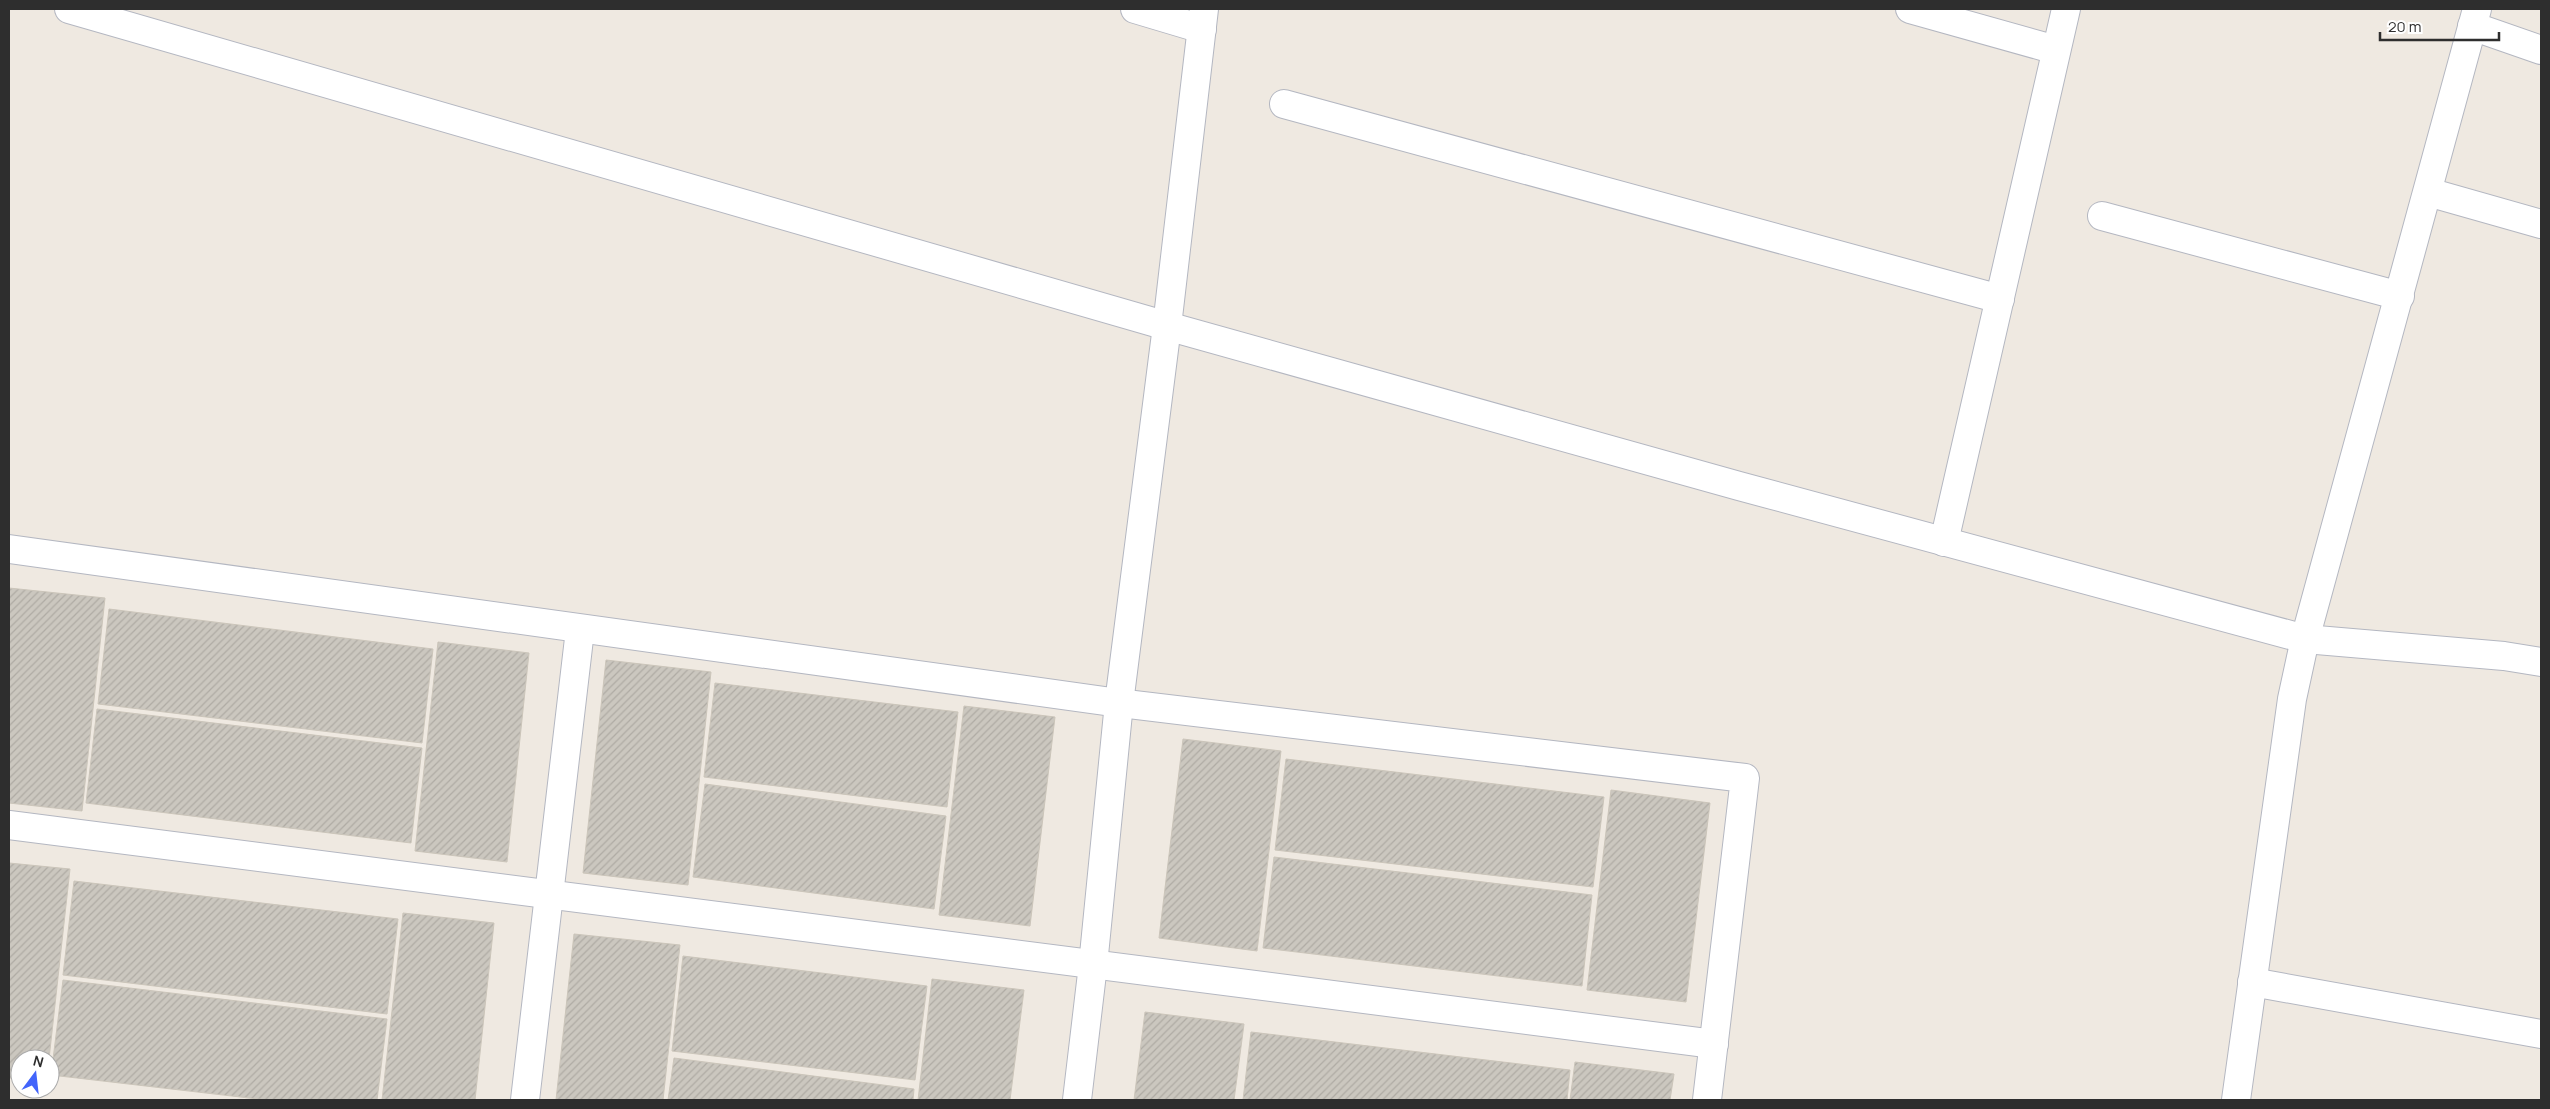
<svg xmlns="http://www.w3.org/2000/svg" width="2550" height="1109" font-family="Manrope,sans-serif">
	<defs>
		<pattern id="building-hatch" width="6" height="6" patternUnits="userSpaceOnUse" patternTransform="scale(1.25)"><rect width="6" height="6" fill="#cbc7bf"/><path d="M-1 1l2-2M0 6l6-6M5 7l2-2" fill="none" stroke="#afaba4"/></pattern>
	</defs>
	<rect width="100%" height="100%" fill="#efe9e1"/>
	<g fill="url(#building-hatch)" stroke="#cbc5ba">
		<polygon points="9,588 105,598 82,811 9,803"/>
		<polygon points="109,609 433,649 422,743 98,704"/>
		<polygon points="438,642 529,653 507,862 415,851"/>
		<polygon points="606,660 711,672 688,885 583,873"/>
		<polygon points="715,683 958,712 947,807 704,777"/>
		<polygon points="964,706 1055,717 1030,926 939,915"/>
		<polygon points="97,709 422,748 411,843 86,803"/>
		<polygon points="1183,739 1281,751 1257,951 1159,938"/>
		<polygon points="1286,759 1604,797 1593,887 1275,850"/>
		<polygon points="705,784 946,816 934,909 693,877"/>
		<polygon points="1611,790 1710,803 1686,1002 1587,990"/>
		<polygon points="1274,857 1592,895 1582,986 1263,948"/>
		<polygon points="9,863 70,869 49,1059 20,1059 20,1079 9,1078"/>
		<polygon points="74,881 398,919 387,1014 63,975"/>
		<polygon points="403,913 494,923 475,1100 382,1100"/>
		<polygon points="574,934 680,945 663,1100 556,1100"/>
		<polygon points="683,956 927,986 915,1080 672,1051"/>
		<polygon points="932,979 1024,990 1010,1100 918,1100"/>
		<polygon points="63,980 387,1019 377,1100 266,1100 51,1075"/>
		<polygon points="1145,1012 1244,1024 1234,1100 1134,1100"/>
		<polygon points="1251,1032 1570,1070 1567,1100 1243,1100"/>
		<polygon points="674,1058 914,1089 913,1100 668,1100"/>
		<polygon points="1575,1062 1674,1074 1670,1100 1570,1100"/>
	</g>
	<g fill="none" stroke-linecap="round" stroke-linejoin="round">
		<defs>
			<g id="minor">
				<polyline points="69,9 1167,326 1739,486 2305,639 2504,656 2541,662"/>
				<polyline points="1135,9 1202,29"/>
				<polyline points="1910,9 2056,50"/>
				<polyline points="2472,26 2541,50"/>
				<polyline points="1284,104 2000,299"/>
				<polyline points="2428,192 2541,224"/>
				<polyline points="2102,216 2400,296"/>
				<polyline points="1944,542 2066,9"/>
				<polyline points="9,549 1119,703 1745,778 1707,1100"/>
				<polyline points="9,825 1714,1044"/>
				<polyline points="2252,982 2541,1034"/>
				<polyline points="525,1100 580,630"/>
				<polyline points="1077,1100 1093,965 1119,703 1167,326 1204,9"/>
				<polyline points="2236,1100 2292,699 2305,639 2477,9"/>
			</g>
		</defs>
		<use href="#minor" stroke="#b4b7c1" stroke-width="30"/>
		<use href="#minor" stroke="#fff" stroke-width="28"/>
	</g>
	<rect width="2550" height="1109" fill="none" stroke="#2e2e2e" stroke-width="20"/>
	<g transform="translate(35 1074) rotate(15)"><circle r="24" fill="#ffffff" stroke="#ababab"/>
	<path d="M0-4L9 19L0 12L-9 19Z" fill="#4264fb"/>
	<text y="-8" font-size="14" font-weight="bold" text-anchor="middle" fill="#2e2e2e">N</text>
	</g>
	<path d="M2380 32v8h119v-8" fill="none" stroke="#2e2e2e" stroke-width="2.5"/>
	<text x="2388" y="32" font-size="15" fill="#2e2e2e" stroke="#ffffff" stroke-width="4" paint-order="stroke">20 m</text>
</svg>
